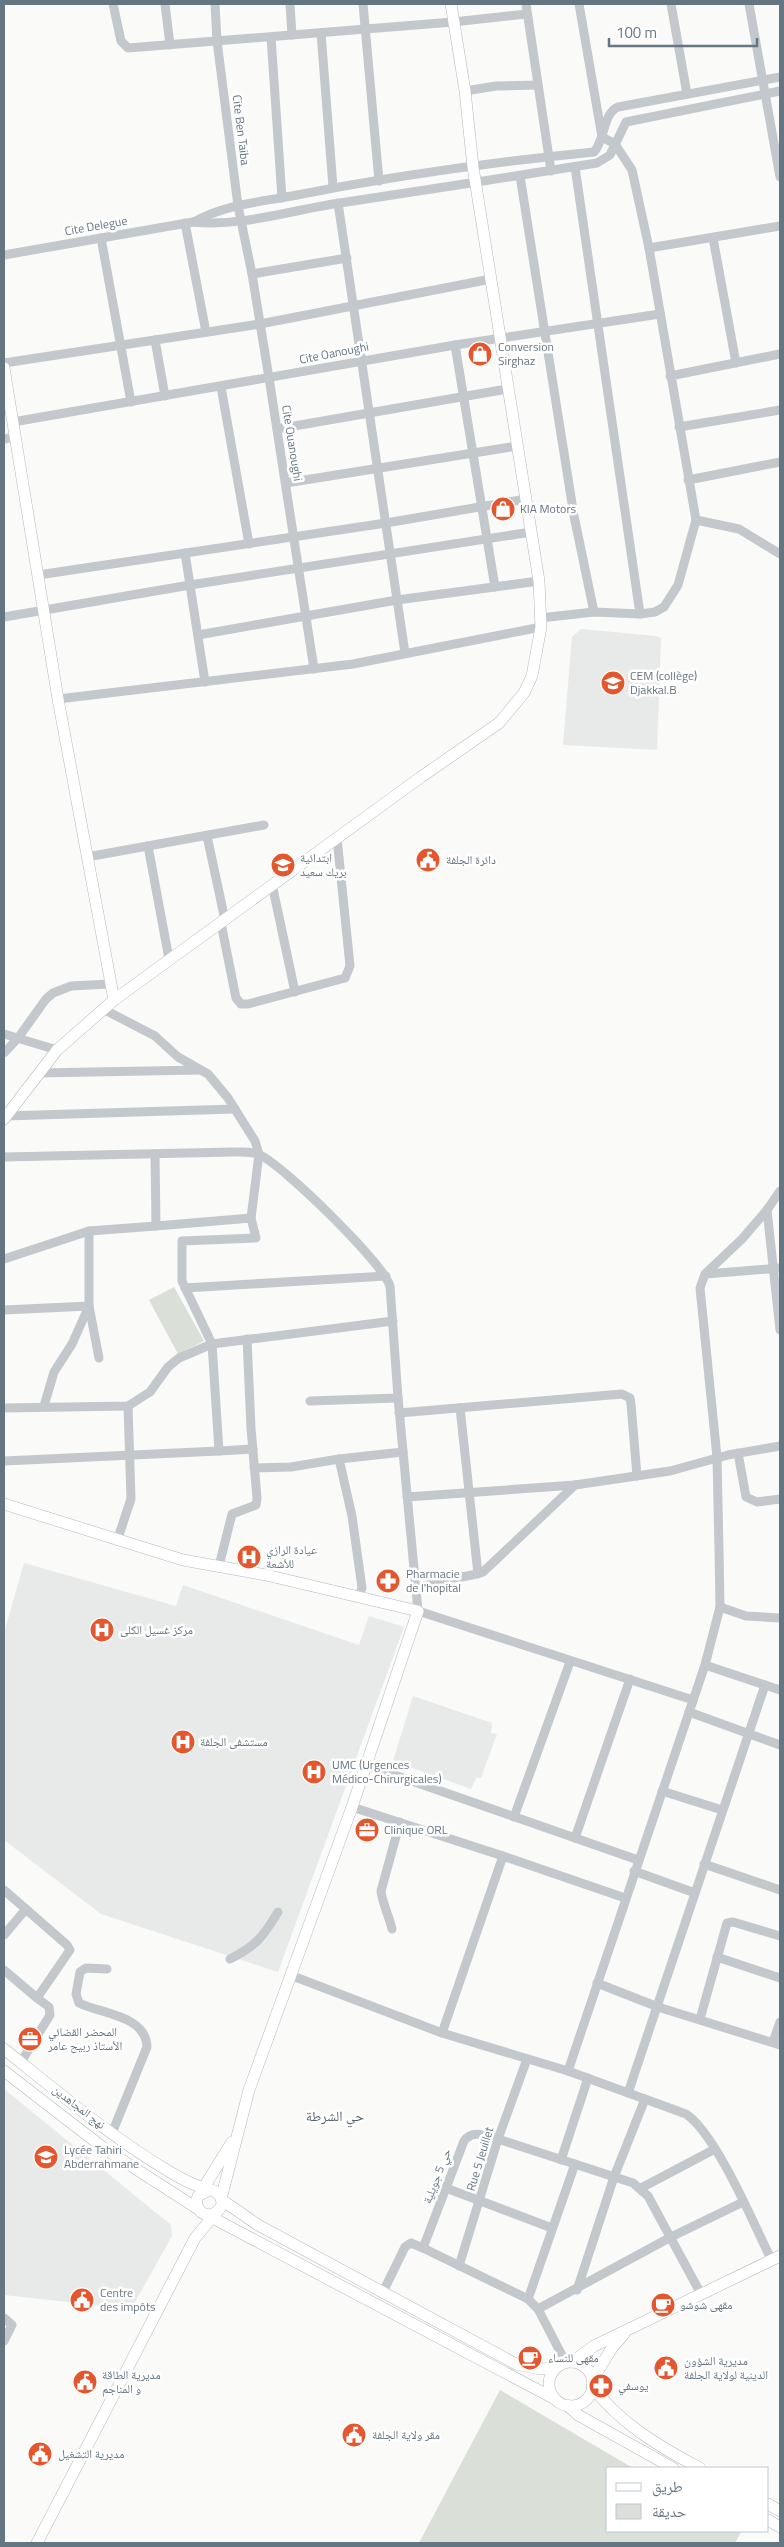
<svg xmlns="http://www.w3.org/2000/svg" width="784" height="2547" font-family="'Titillium Web','Noto Naskh Arabic',sans-serif">
	<rect width="100%" height="100%" fill="#fafaf8"/>
	<g fill="#e8e9e9">
		<polygon points="581,629 656,636 661,638 657,750 563,745 572,637"/>
		<polygon points="24,1563 176,1606 183,1585 359,1645 369,1616 404,1627 278,1972 101,1914 4,1840 4,1633"/>
		<polygon points="413,1696 492,1723 491,1733 497,1734 481,1778 476,1778 471,1789 393,1761"/>
		<polygon points="4,2089 171,2225 172,2236 131,2309 4,2295"/>
	</g>
	<g fill="#dadfd7">
		<polygon points="174,1287 204,1341 178,1354 149,1300"/>
		<polygon points="500,2390 633,2468 608,2468 608,2531 739,2531 741,2532 735,2543 419,2543"/>
	</g>
	<g fill="none" stroke-linecap="round" stroke-linejoin="round">
		<defs>
			<g id="secondary">
				<polyline points="4,368 58,699 114,1000"/>
				<polyline points="4,1119 57,1050 114,1000 421,777 499,723 524,693 532,676 541,627 539,581 473,167 465,91 451,4"/>
				<polyline points="4,1504 183,1560 266,1575 418,1611 352,1807 249,2090 221,2199"/>
				<path d="M4,2049C58,2092 111,2137 170,2172C180,2178 191,2184 201,2187C206,2189 212,2189 216,2192C231,2201 215,2222 201,2212L196,2205L198,2196L209,2190"/>
				<polyline points="4,2071 105,2149 198,2209"/>
				<polyline points="201,2192 232,2142"/>
				<polyline points="222,2200 258,2225 516,2364 540,2369 555,2368"/>
				<polyline points="209,2216 555,2399"/>
				<polyline points="572,2362 594,2346 780,2256"/>
				<circle cx="571" cy="2384" r="22"/>
				<polyline points="592,2380 612,2348 624,2334"/>
				<path d="M592,2386C618,2422 661,2448 700,2468"/>
				<polyline points="567,2405 578,2415 673,2468"/>
				<polyline points="768,2504 780,2511"/>
				<polyline points="768,2520 780,2527"/>
				<polyline points="37,2543 195,2238 216,2213"/>
			</g>
		</defs>
		<use href="#secondary" stroke="#b3babf" stroke-width="12"/>
		<g stroke="#c3c8cc" stroke-width="9">
			<polyline points="113,4 121,41 128,48 453,22 527,14"/>
			<polyline points="165,4 170,45"/>
			<polyline points="215,4 217,41 238,206 252,274 269,378 314,669"/>
			<polyline points="290,4 292,35"/>
			<polyline points="363,4 379,181"/>
			<polyline points="526,4 551,171"/>
			<polyline points="671,4 687,94"/>
			<polyline points="749,4 780,177"/>
			<polyline points="321,33 333,187"/>
			<polyline points="271,37 282,198"/>
			<polyline points="465,91 496,86 538,85"/>
			<polyline points="575,167 640,614"/>
			<polyline points="520,176 574,516 594,612"/>
			<polyline points="338,203 405,653"/>
			<path d="M194,222C223,205 259,202 292,196C392,176 493,162 594,152C605,140 603,113 618,107L780,77"/>
			<polyline points="185,223 206,332"/>
			<polyline points="101,238 131,402"/>
			<polyline points="713,238 736,363"/>
			<polyline points="649,248 780,226"/>
			<path d="M4,255L193,222C243,227 291,210 340,203C426,190 511,177 597,163L610,155L626,122L780,91"/>
			<polyline points="252,274 347,258"/>
			<polyline points="155,340 165,396"/>
			<polyline points="455,345 495,587"/>
			<polyline points="4,363 260,324 491,279"/>
			<polyline points="670,376 780,354"/>
			<polyline points="221,387 249,544"/>
			<polyline points="13,422 455,345 660,314"/>
			<polyline points="679,427 780,410"/>
			<polyline points="277,429 507,389"/>
			<polyline points="4,439 15,437"/>
			<polyline points="688,480 780,462"/>
			<polyline points="286,483 517,446"/>
			<polyline points="696,520 739,529 780,554"/>
			<polyline points="185,553 205,682"/>
			<polyline points="38,575 386,523 526,499"/>
			<polyline points="4,617 190,585 531,532"/>
			<polyline points="540,618 594,612 640,614 655,612 664,607 678,585 696,520 649,248 632,170 615,144 602,137 579,4"/>
			<polyline points="198,635 397,600 539,581"/>
			<polyline points="58,699 353,664 541,627"/>
			<polyline points="207,836 225,920"/>
			<polyline points="148,846 169,959"/>
			<polyline points="87,857 264,825"/>
			<polyline points="272,884 295,992"/>
			<polyline points="221,923 236,998 241,1004 248,1004 345,978 350,966 337,838"/>
			<polyline points="103,1009 155,1036 178,1057 208,1074 228,1098 255,1141 259,1154 251,1218"/>
			<polyline points="4,1034 57,1050"/>
			<polyline points="4,1053 18,1038 46,999 53,993 71,986 110,984"/>
			<polyline points="38,1073 200,1070"/>
			<polyline points="5,1116 235,1109"/>
			<path d="M4,1157L233,1152C242,1152 253,1151 260,1155C284,1166 382,1262 390,1286L398,1398L418,1611L693,1700"/>
			<polyline points="767,1210 780,1330"/>
			<polyline points="4,1259 89,1231 156,1226"/>
			<polyline points="706,1274 780,1268"/>
			<polyline points="185,1288 386,1276"/>
			<polyline points="89,1306 99,1358"/>
			<polyline points="4,1310 89,1306 89,1231"/>
			<polyline points="310,1401 398,1398"/>
			<polyline points="44,1406 54,1372 72,1344 89,1306"/>
			<polyline points="4,1408 128,1406 150,1392 168,1367 179,1358 212,1344 393,1321"/>
			<polyline points="460,1408 478,1574"/>
			<polyline points="399,1413 622,1394 630,1398 631,1404 637,1476"/>
			<polyline points="219,1451 253,1449"/>
			<polyline points="738,1453 746,1497 757,1502 780,1499"/>
			<polyline points="339,1459 403,1452"/>
			<polyline points="4,1461 219,1451 212,1344 182,1281 182,1241 256,1238 251,1218 156,1226 155,1154"/>
			<polyline points="254,1468 291,1467 339,1459 352,1516 362,1588 358,1597"/>
			<polyline points="407,1497 575,1485"/>
			<polyline points="117,1541 131,1499 128,1406"/>
			<polyline points="219,1566 232,1514 256,1505 257,1498 251,1428 247,1339"/>
			<path d="M416,1592C438,1574 458,1581 483,1572L575,1485L670,1471L728,1455L780,1446"/>
			<polyline points="720,1607 746,1616 780,1618"/>
			<polyline points="705,1665 780,1690"/>
			<polyline points="689,1712 780,1745"/>
			<polyline points="366,1765 638,1860"/>
			<polyline points="662,1791 722,1810"/>
			<polyline points="352,1807 503,1856 625,1898"/>
			<polyline points="514,1817 570,1662"/>
			<polyline points="575,1838 630,1679"/>
			<polyline points="704,1864 780,1890"/>
			<polyline points="634,1871 695,1893"/>
			<polyline points="4,1890 67,1945 70,1950 37,1998 49,2007 50,2015 21,2062"/>
			<path d="M392,1929C389,1916 382,1902 381,1891L400,1822"/>
			<polyline points="4,1935 26,1909"/>
			<polyline points="717,1957 780,1978"/>
			<path d="M230,1959C256,1946 263,1937 278,1912"/>
			<path d="M107,1969L86,1968L80,1972L76,1994L79,2003C101,2014 146,2015 147,2047L112,2133"/>
			<polyline points="4,1970 37,1998"/>
			<path d="M290,1975L442,2033L568,2071L686,2114C717,2135 754,2225 772,2261"/>
			<polyline points="597,1983 658,2007 780,2045"/>
			<polyline points="700,2019 727,1923 733,1922 780,1936"/>
			<polyline points="442,2033 503,1856"/>
			<polyline points="773,2042 780,2022"/>
			<polyline points="568,2071 705,1665 720,1607 719,1550 717,1457 700,1288 705,1274 742,1239 767,1210 780,1191"/>
			<polyline points="628,2093 765,1685"/>
			<polyline points="561,2160 588,2078"/>
			<polyline points="446,2188 552,2228"/>
			<polyline points="641,2188 715,2149"/>
			<polyline points="459,2266 498,2139 527,2059"/>
			<polyline points="577,2290 614,2177 645,2099"/>
			<polyline points="382,2294 405,2247 411,2243 423,2248"/>
			<polyline points="528,2299 575,2164"/>
			<polyline points="538,2309 671,2237 743,2202"/>
			<polyline points="4,2318 12,2325 4,2341"/>
			<path d="M566,2363L538,2309L528,2299L423,2248L464,2141C472,2129 487,2136 498,2139L633,2183L648,2196L701,2294"/>
		</g>
		<use href="#secondary" stroke="#fff" stroke-width="11"/>
	</g>
	<defs>
		<symbol id="shop-disc" viewBox="-11 -11 22 22"><circle r="9.5" fill="#e4572e" stroke="#fff"/><path d="M-5-2.5h2.3a2.7 3.5 0 0 1 5.4 0H5L5.5 6h-11ZM-1.5-2.5h3a1.5 2.3 0 0 0-3 0Z" fill="#fff"/></symbol>
		<symbol id="school-disc" viewBox="-11 -11 22 22"><circle r="9.5" fill="#e4572e" stroke="#fff"/><path d="M0-5L7-2L0 1L-7-2ZM-4 1L0 2.5L4 1V4Q0 6-4 4Z" fill="#fff"/></symbol>
		<symbol id="civic-disc" viewBox="-11 -11 22 22"><circle r="9.5" fill="#e4572e" stroke="#fff"/><path d="M-.6-6.5H3V-4.5H.6V-3L4-1V1h2V6H-6V1h2V-1L-.6-3ZM-1.2 2.5V6h2.4V2.5Z" fill="#fff"/></symbol>
		<symbol id="hospital-disc" viewBox="-11 -11 22 22"><circle r="9.5" fill="#e4572e" stroke="#fff"/><path d="M-5-5h3v3.5h4V-5h3V5h-3V1.5h-4V5h-3Z" fill="#fff"/></symbol>
		<symbol id="pharmacy-disc" viewBox="-11 -11 22 22"><circle r="9.5" fill="#e4572e" stroke="#fff"/><path d="M-2-6h4v4h4v4h-4v4h-4v-4h-4v-4h4Z" fill="#fff"/></symbol>
		<symbol id="office-disc" viewBox="-11 -11 22 22"><circle r="9.5" fill="#e4572e" stroke="#fff"/><path d="M-6-3h4V-5.5h4V-3h4V5H-6ZM-1-4.5V-3h2v-1.5ZM-6 0V1H6V0Z" fill="#fff"/></symbol>
		<symbol id="cafe-disc" viewBox="-11 -11 22 22"><circle r="9.5" fill="#e4572e" stroke="#fff"/><path d="M-5.5-4.5H6V0H3Q3 3.5 0 3.5H-2.5Q-5.5 3.5-5.5 0ZM3-3.2v2h1.7v-2ZM-6 4.5H4V6H-6Z" fill="#fff"/></symbol>
	</defs>
	<g fill-rule="evenodd">
		<use href="#shop-disc" x="466" y="340" width="28" height="28"/>
		<use href="#shop-disc" x="489" y="495" width="28" height="28"/>
		<use href="#school-disc" x="599" y="669" width="28" height="28"/>
		<use href="#civic-disc" x="414" y="846" width="28" height="28"/>
		<use href="#school-disc" x="269" y="851" width="28" height="28"/>
		<use href="#hospital-disc" x="235" y="1543" width="28" height="28"/>
		<use href="#pharmacy-disc" x="374" y="1567" width="28" height="28"/>
		<use href="#hospital-disc" x="88" y="1616" width="28" height="28"/>
		<use href="#hospital-disc" x="169" y="1728" width="28" height="28"/>
		<use href="#hospital-disc" x="300" y="1758" width="28" height="28"/>
		<use href="#office-disc" x="353" y="1816" width="28" height="28"/>
		<use href="#office-disc" x="16" y="2025" width="28" height="28"/>
		<use href="#school-disc" x="32" y="2143" width="28" height="28"/>
		<use href="#civic-disc" x="68" y="2286" width="28" height="28"/>
		<use href="#cafe-disc" x="649" y="2291" width="28" height="28"/>
		<use href="#cafe-disc" x="516" y="2344" width="28" height="28"/>
		<use href="#civic-disc" x="652" y="2354" width="28" height="28"/>
		<use href="#civic-disc" x="71" y="2368" width="28" height="28"/>
		<use href="#pharmacy-disc" x="587" y="2372" width="28" height="28"/>
		<use href="#civic-disc" x="340" y="2421" width="28" height="28"/>
		<use href="#civic-disc" x="26" y="2440" width="28" height="28"/>
	</g>
	<g text-anchor="middle" stroke-width="5" stroke-linejoin="round" paint-order="stroke">
		<g font-size="12" fill="#657683" stroke="#fff">
			<text transform="translate(241 130) rotate(83)" y="4">Cite Ben Taiba</text>
			<text transform="translate(96 226) rotate(-10)" y="4">Cite Delegue</text>
			<text transform="translate(334 353) rotate(-11)" y="4">Cite Oanoughi</text>
			<text transform="translate(292 443) rotate(81)" y="4">Cite Ouanoughi</text>
			<text transform="translate(79 2107) rotate(38)" y="4">نهج المجاهدين</text>
			<text transform="translate(480 2159) rotate(-73)" y="4">Rue 5 Jeuillet</text>
			<text transform="translate(437 2176) rotate(-69)" y="4">حي 5 جويلية</text>
		</g>
		<g font-size="12" fill="#657683" stroke="#fff" text-anchor="start">
			<text x="498" y="351">Conversion<tspan x="498" dy="14">Sirghaz</tspan></text>
			<text x="520" y="513">KIA Motors</text>
			<text x="630" y="680">CEM (collège)<tspan x="630" dy="14">Djakkal.B</tspan></text>
			<text x="300" y="862">ابتدائية<tspan x="300" dy="14">بريك سعيد</tspan></text>
			<text x="446" y="864">دائرة الجلفة</text>
			<text x="266" y="1554">عيادة الرازي<tspan x="266" dy="14">للأشعة</tspan></text>
			<text x="406" y="1578">Pharmacie<tspan x="406" dy="14">de l'hopital</tspan></text>
			<text x="120" y="1634">مركز غسيل الكلى</text>
			<text x="200" y="1746">مستشفى الجلفة</text>
			<text x="332" y="1769">UMC (Urgences<tspan x="332" dy="14">Médico-Chirurgicales)</tspan></text>
			<text x="384" y="1834">Clinique ORL</text>
			<text x="48" y="2036">المحضر القضائي<tspan x="48" dy="14">الأستاذ ربيح عامر</tspan></text>
			<text x="64" y="2154">Lycée Tahiri<tspan x="64" dy="14">Abderrahmane</tspan></text>
			<text x="100" y="2297">Centre<tspan x="100" dy="14">des impôts</tspan></text>
			<text x="680" y="2309">مقهى شوشو</text>
			<text x="548" y="2362">مقهى للنساء</text>
			<text x="684" y="2365">مديرية الشؤون<tspan x="684" dy="14">الدينية لولاية الجلفة</tspan></text>
			<text x="102" y="2379">مديرية الطاقة<tspan x="102" dy="14">و المناجم</tspan></text>
			<text x="618" y="2390">يوسفي</text>
			<text x="372" y="2439">مقر ولاية الجلفة</text>
			<text x="58" y="2458">مديرية التشغيل</text>
		</g>
		<g font-size="14" fill="#57646e" stroke="#fff">
			<text x="335" y="2121">حي الشرطة</text>
		</g>
	</g>
	<rect width="784" height="2547" fill="none" stroke="#657683" stroke-width="10"/>
	<rect x="606" y="2467" width="162" height="65" fill="#ffffff" stroke="#c1c8cd"/>
	<rect x="616" y="2483" width="25" height="8" fill="#ffffff" stroke="#c1c8cd"/>
	<text x="652" y="2492" font-size="15" fill="#657683">طريق</text>
	<rect x="616" y="2504" width="25" height="15" fill="#dadfd7" stroke="#c1c8cd"/>
	<text x="652" y="2517" font-size="15" fill="#657683">حديقة</text>
	<path d="M609 38v8h148v-8" fill="none" stroke="#657683" stroke-width="2.5"/>
	<text x="616" y="38" font-size="15" fill="#657683" stroke="#ffffff" stroke-width="4" paint-order="stroke">100 m</text>
</svg>
